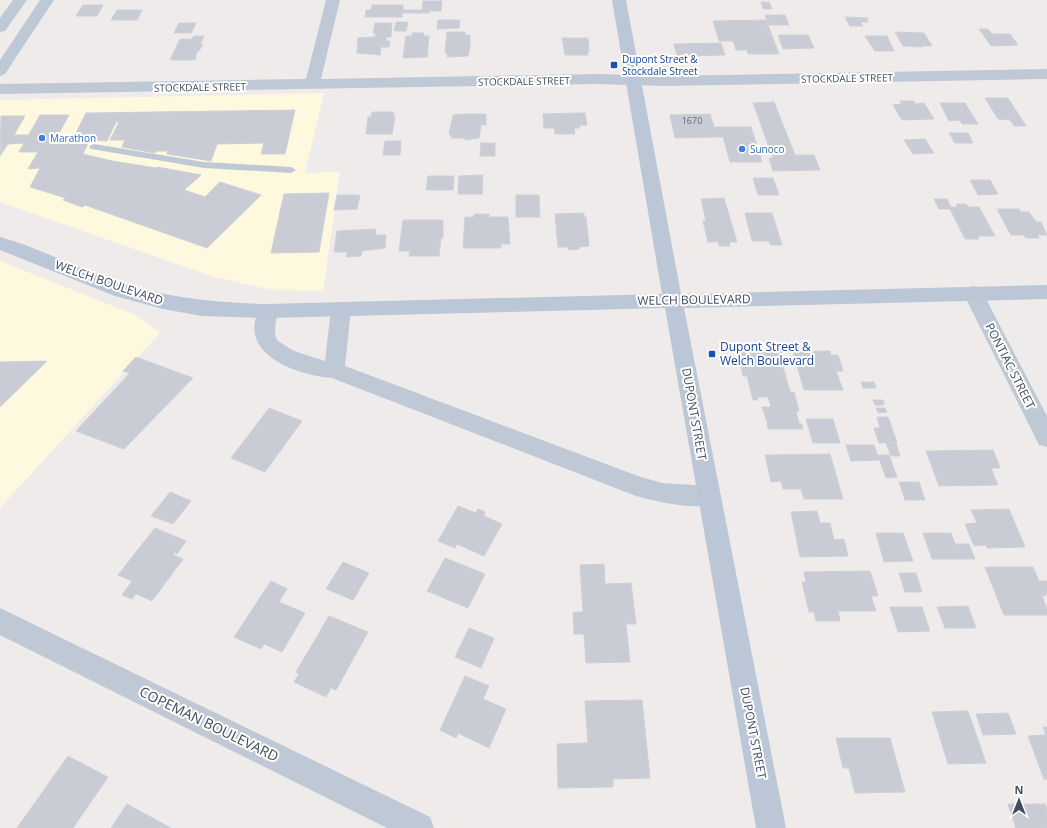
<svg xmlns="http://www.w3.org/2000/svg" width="1047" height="828" font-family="'Open Sans',sans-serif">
	<rect width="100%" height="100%" fill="#efebeb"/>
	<g fill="#fef8df">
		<polygon points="324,93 305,173 340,172 323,291 273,290 214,277 0,202 0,100"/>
		<polygon points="0,261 138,316 160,333 0,508"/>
	</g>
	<g fill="#c9ccd4" stroke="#ced0d8">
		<polygon points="423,1 442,1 441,11 429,11 429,13 402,13 402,17 365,17 366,10 371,10 372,5 403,5 403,10 422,10"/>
		<polygon points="761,2 769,2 772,9 763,9"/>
		<polygon points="83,5 103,5 97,16 76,16"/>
		<polygon points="117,10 142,10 137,20 111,20"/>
		<polygon points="765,15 785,15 789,25 769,25"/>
		<polygon points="845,17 867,18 868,22 860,22 863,26 850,26"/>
		<polygon points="438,20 460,20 459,28 437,29"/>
		<polygon points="766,20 779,54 748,54 747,50 736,50 733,41 719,41 713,21"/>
		<polygon points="396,22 408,22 406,31 394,31"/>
		<polygon points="179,23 196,23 191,33 174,33"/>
		<polygon points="375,23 392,23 391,37 386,37 386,41 390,41 389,47 381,47 380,55 357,53 358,38 375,37 376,33 373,33"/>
		<polygon points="979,29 988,29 992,34 1010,34 1018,45 991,46"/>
		<polygon points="447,32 465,32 465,35 470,35 470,46 468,56 447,57 447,53 445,53"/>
		<polygon points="895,32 924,33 932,46 921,46 922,47 903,46"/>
		<polygon points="412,33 424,33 423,36 429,36 427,57 403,58 406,36 412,36"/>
		<polygon points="778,35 808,35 814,48 783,49"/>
		<polygon points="194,36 204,36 200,44 203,44 199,51 197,51 195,60 170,60 180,39 192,39"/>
		<polygon points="865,36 887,36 894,51 875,51"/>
		<polygon points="562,38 588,38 589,52 587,52 588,55 565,55"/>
		<polygon points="721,43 725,55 677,56 674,44"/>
		<polygon points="985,98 1008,98 1026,126 1014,126 1010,120 998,119"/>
		<polygon points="900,101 914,101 915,104 924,103 934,119 902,120 893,105 902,104"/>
		<polygon points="774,102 795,155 814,155 820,170 773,171 769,158 773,158 753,103"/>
		<polygon points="940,103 965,103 978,124 962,124 960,120 949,121"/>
		<polygon points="295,110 285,154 261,154 264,143 217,144 211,161 167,154 168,151 157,151 155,153 122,147 125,140 110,140 119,122 116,122 107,141 73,139 86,113"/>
		<polygon points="372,112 394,112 393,117 395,117 392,134 366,134 368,117 371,117"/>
		<polygon points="578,113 585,113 587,125 580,125 580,128 574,128 575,134 555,134 554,128 544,128 543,114"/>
		<polygon points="464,114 486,114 486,125 481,125 479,138 465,140 465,138 451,138 452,135 449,135 453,115"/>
		<polygon points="710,114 717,137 675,138 670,115"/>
		<polygon points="40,115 69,115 40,168 28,169 38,152 19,152"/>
		<polygon points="1,116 25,116 14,135 29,135 24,143 8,144 0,156"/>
		<polygon points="714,127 751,127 762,162 730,162 723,137 717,137"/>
		<polygon points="949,133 968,133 973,143 955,143"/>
		<polygon points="925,139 934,153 913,154 904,140"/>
		<polygon points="89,141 83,154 112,161 156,168 157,167 201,175 184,190 205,197 220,182 261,195 207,248 85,205 82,207 63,200 66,198 30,187 54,142"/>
		<polygon points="385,141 401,141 400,155 383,155"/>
		<polygon points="481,143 495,143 495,156 480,156"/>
		<polygon points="483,175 482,194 458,194 459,176"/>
		<polygon points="428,176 454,176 453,190 426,190"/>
		<polygon points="753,178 773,178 779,195 758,195"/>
		<polygon points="970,180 990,180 998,194 978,195"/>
		<polygon points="329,193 319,252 271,253 284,194"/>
		<polygon points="337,195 360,195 357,209 334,210"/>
		<polygon points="516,195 539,195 540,217 516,217"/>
		<polygon points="724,198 737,242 729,242 730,246 719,246 718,242 708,242 703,221 706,221 701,199"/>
		<polygon points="934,199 947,199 951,207 958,207 956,204 966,204 968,207 979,207 995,236 978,236 979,239 965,239 950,209 939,209"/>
		<polygon points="997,209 1019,209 1021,212 1029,212 1036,222 1041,222 1047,235 1037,235 1039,238 1026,238 1024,235 1011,235"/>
		<polygon points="584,213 584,217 586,217 589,246 579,247 579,249 568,250 568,247 558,247 555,214"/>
		<polygon points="745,213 772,213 782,245 770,245 769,241 752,241"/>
		<polygon points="474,214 489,214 489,217 508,217 510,244 501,244 501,248 463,248 465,217 474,217"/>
		<polygon points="403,220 443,220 443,238 441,238 439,256 409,256 410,251 399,251"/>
		<polygon points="376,229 375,235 386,235 385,248 362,251 361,256 346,257 347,252 334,252 337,231"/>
		<polygon points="775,349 781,349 784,363 782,363 790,392 794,392 799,411 796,411 799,424 802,424 803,429 768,429 767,425 768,425 762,407 771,407 768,397 757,397 758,400 753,400 747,376 743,376 737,350 776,351"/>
		<polygon points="830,351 831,355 838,355 843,371 836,371 843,390 804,390 793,352"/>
		<polygon points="136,357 193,378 124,449 76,431 130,373 123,371"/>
		<polygon points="47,361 0,407 0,362"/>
		<polygon points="861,382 874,382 876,388 863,388"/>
		<polygon points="873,400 883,400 884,405 875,405"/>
		<polygon points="269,408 302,421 265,472 231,458"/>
		<polygon points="876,408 885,408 887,412 878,413"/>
		<polygon points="877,417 888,417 897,442 879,443 874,428 880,428"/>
		<polygon points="806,419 833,419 840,443 813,443"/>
		<polygon points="886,443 896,443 900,456 891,456"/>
		<polygon points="846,445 874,445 879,460 851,461"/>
		<polygon points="993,450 1000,468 991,468 998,485 939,486 926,451"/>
		<polygon points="830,454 843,499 804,499 801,489 783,489 781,481 771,482 765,455"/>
		<polygon points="878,455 889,455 897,477 886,478"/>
		<polygon points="899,482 919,482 925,500 905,500"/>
		<polygon points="170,492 191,501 173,524 151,516"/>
		<polygon points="458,506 476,513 478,509 485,512 484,516 502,524 484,556 457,544 455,548 438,541"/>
		<polygon points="1009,509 1025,547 987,548 986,545 974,546 965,524 977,523 971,510"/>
		<polygon points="817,511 820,523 830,523 834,540 844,539 848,556 800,557 791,512"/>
		<polygon points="155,528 186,541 177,554 175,552 173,555 183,559 152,601 136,594 132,599 122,595 132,581 118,575"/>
		<polygon points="876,533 903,533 913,561 884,562"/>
		<polygon points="923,533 951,533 955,544 969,544 975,559 932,559"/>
		<polygon points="445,558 485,574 468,608 427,591"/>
		<polygon points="343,562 369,573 353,600 326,589"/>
		<polygon points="604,564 605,584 631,583 636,624 626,624 630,662 586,663 584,634 574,634 573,612 583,612 580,565"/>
		<polygon points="985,567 1033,567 1039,581 1047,581 1047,593 1045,594 1046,596 1042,596 1047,609 1047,615 1004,615"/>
		<polygon points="870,571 878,596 871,596 876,611 838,611 840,621 816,621 814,612 809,612 802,582 806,582 804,572"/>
		<polygon points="899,573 916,573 922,592 905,592"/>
		<polygon points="271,581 287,589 279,602 305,613 282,652 264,644 261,649 234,637"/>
		<polygon points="968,606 976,628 945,628 937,607"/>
		<polygon points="890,607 922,607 930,631 898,632"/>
		<polygon points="329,616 368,632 336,690 331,688 326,697 294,682 299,674 296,672"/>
		<polygon points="469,628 494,638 481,668 455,657"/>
		<polygon points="465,676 489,686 483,699 506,709 489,748 458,733 456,738 440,730"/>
		<polygon points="642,700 650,778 613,779 613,787 558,788 557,744 588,743 585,701"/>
		<polygon points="968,711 986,763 948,764 932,712"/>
		<polygon points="1008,713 1016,734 983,735 976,714"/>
		<polygon points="1043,727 1047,727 1047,779 1044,779 1028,736 1046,735"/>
		<polygon points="836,738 890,738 905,792 855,793 849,768 843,768"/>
		<polygon points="68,756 108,777 73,828 17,828"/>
		<polygon points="127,804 171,828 111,828"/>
		<polygon points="1008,804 1045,804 1047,809 1047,828 1016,828"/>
	</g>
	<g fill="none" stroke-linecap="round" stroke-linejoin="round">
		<polygon fill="#bfc9d5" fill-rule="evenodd" points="94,144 204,162 291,167 296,170 291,173 204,168 91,149 89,147 91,145"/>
		<g fill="#bfc9d5" fill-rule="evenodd">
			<polygon points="13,0 27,0 5,31 0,32 0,18"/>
			<polygon points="40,0 54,0 5,74 0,76 0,60"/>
			<polygon points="326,0 340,0 321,79 597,74 664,76 1047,69 1047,79 664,86 597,84 0,94 0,84 306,79"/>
			<polygon points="973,286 980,288 983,293 1047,416 1047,447 1039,445 963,293 966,288"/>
			<path d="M341,302L348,304L351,309L345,366L638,476L662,483L709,486L717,489L721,496L717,503C695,511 659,502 636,496L332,378C296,375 234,353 261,306L268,304L275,306C281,317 270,330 278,341L294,351L325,361L331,309L334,304Z"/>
			<polygon points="0,608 430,817 434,828 387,828 0,635"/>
		</g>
		<path fill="#bbc6d7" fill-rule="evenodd" d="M612,0H626L681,294L1047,285V299L684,308L786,828H756L665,308L268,318L202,316L163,309L115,296L0,250V237C37,247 72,266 109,279C161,297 213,303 268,304L662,294Z"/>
	</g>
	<g fill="#1a4fb4" stroke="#fff" stroke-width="1.5">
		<rect x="610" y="61" width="8" height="8" rx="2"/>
		<rect x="708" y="350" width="8" height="8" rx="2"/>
	</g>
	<g fill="#3f7fe0" stroke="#fff" stroke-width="1.5">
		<circle cx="42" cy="138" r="4"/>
		<circle cx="742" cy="149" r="4"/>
	</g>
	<g text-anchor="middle" stroke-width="4" stroke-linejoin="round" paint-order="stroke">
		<g font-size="9" fill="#646c78">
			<text x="692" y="124">1670</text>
		</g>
		<g font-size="10" fill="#164399" stroke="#fff" text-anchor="start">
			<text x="622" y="63">Dupont Street &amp;<tspan x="622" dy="12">Stockdale Street</tspan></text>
		</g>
		<g font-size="10" fill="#424c5a" stroke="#fff">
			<text transform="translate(847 78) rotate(-1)" y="4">STOCKDALE STREET</text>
			<text transform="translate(524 81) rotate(-1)" y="4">STOCKDALE STREET</text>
			<text transform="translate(200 87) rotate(-1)" y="4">STOCKDALE STREET</text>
		</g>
		<g font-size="10" fill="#366cbe" stroke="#fff" text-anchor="start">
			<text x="50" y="142">Marathon</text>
			<text x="750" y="153">Sunoco</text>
		</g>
		<g font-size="12" fill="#424c5a" stroke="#fff">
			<text transform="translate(109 283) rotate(19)" y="4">WELCH BOULEVARD</text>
			<text transform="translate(694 300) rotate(-1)" y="4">WELCH BOULEVARD</text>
			<text transform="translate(1010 366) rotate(63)" y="4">PONTIAC STREET</text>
			<text transform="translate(694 414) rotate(80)" y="4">DUPONT STREET</text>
			<text transform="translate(753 733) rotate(79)" y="4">DUPONT STREET</text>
		</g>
		<g font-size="12" fill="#164399" stroke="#fff" text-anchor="start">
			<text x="720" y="351">Dupont Street &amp;<tspan x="720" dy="14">Welch Boulevard</tspan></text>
		</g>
		<g font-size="14" fill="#424c5a" stroke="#fff">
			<text transform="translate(209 724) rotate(26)" y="5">COPEMAN BOULEVARD</text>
		</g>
	</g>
	<g transform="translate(1019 800)" stroke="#ffffff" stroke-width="3" paint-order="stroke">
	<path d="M0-3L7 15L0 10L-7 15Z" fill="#424c5a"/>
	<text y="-6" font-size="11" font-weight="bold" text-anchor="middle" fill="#424c5a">N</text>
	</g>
</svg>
